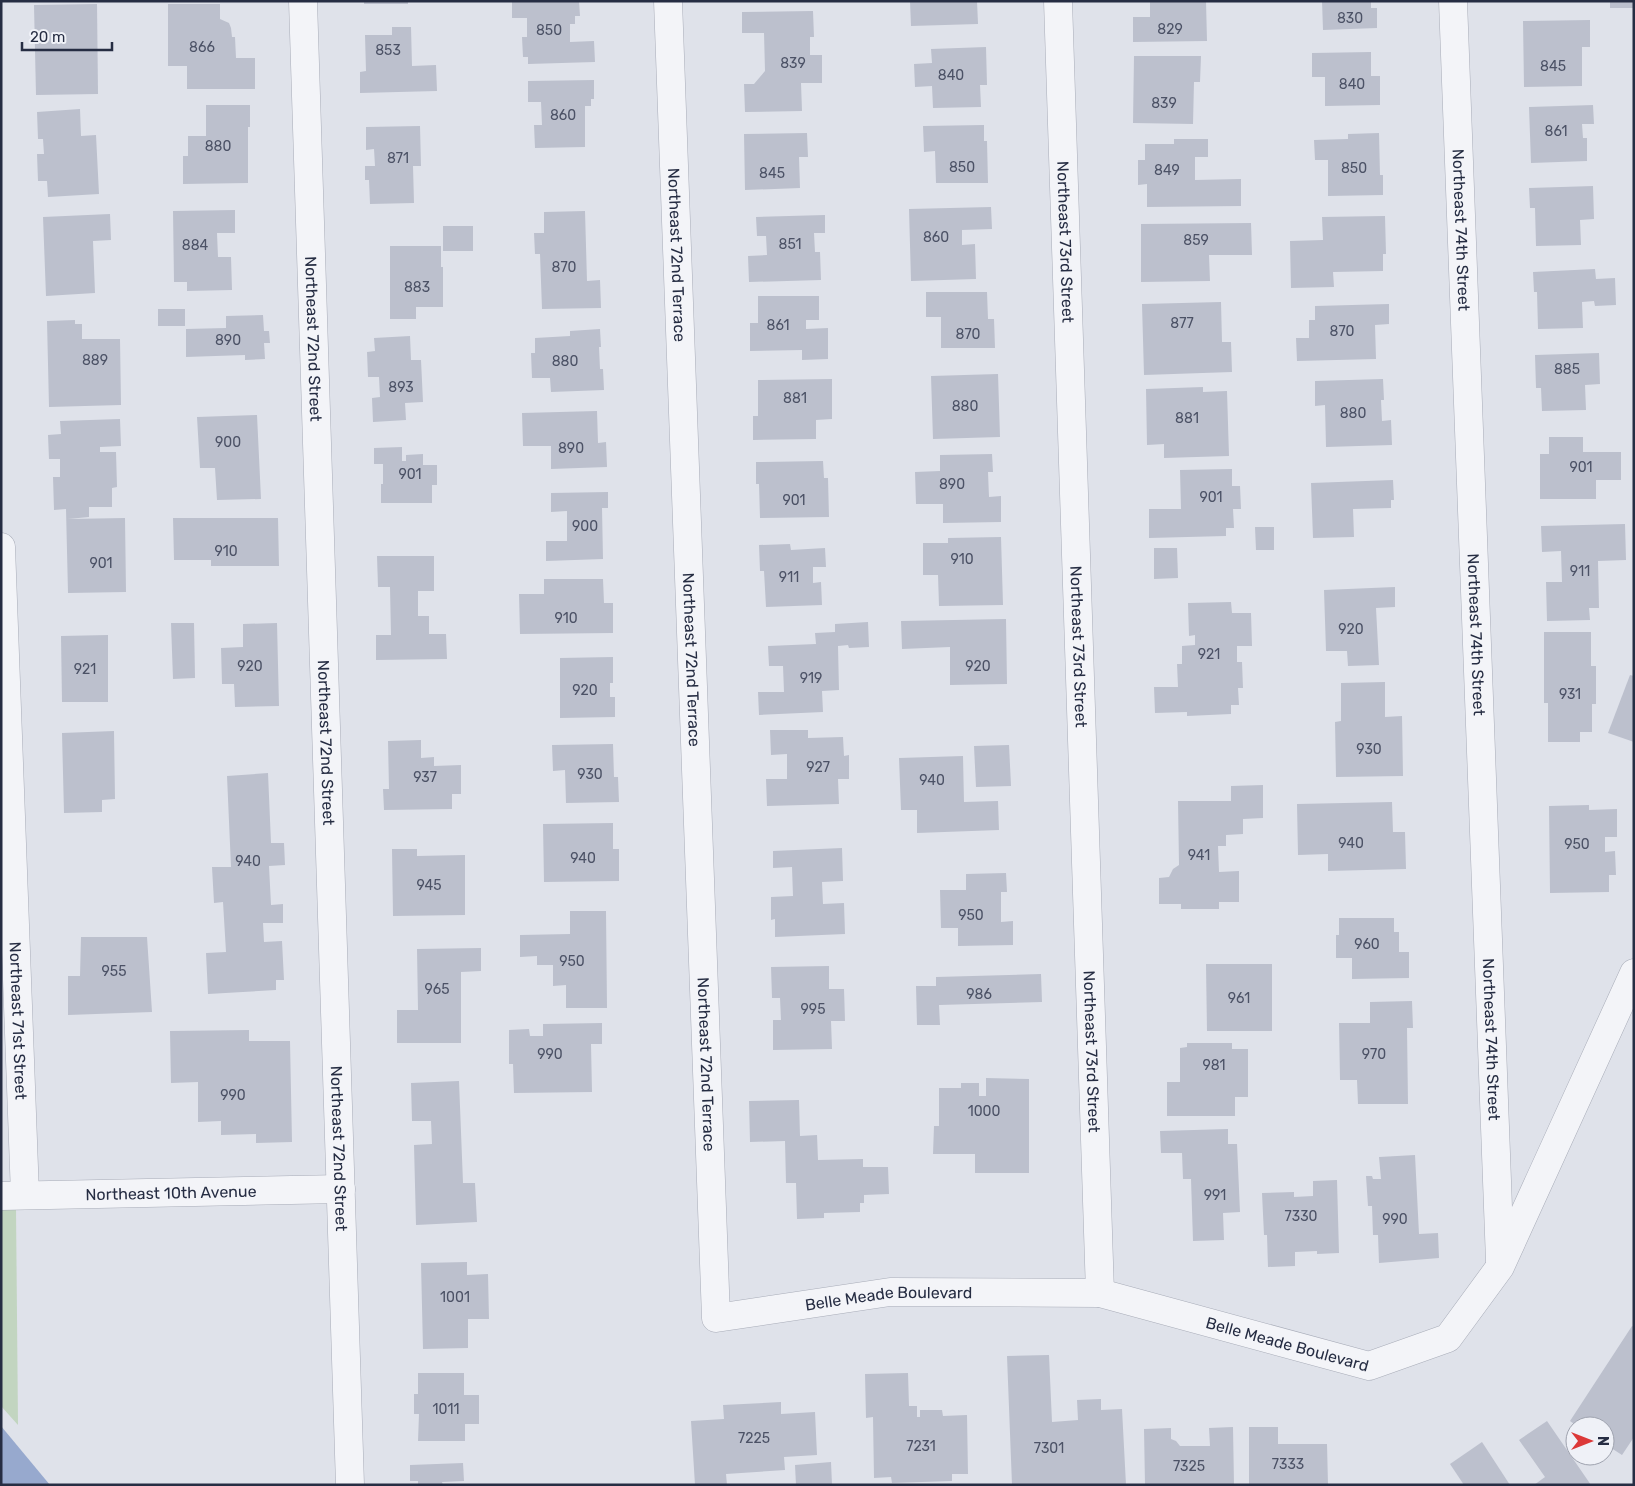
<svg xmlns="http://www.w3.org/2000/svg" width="1635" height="1486" font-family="Rubik,sans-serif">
	<rect width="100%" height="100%" fill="#dfe2ea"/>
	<polygon fill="#c2d5c0" points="16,1208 18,1425 1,1406 1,1209"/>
	<polygon fill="#97a9ce" points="1,1426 50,1485 1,1485"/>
	<g fill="#bcc0cd">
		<rect x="364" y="1" width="44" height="3"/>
		<polygon points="512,1 579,1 580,16 575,16 575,24 570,24 570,42 594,41 595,62 528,64 528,57 523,57 522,37 527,37 527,18 512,18"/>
		<polygon points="910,1 977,1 978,24 911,26"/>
		<polygon points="1150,1 1206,1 1207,41 1133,42 1133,17 1150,17"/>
		<polygon points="1322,1 1371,1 1371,8 1377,8 1377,28 1323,30"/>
		<rect x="1610" y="1" width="23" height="7"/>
		<polygon points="97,4 98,94 36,95 34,5"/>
		<polygon points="168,4 220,4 220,19 229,23 231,28 232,37 235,37 236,58 255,58 255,89 187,89 187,66 168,66"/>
		<polygon points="813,11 814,37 810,37 810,55 822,55 822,83 801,83 802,111 745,112 744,84 754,84 765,71 764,33 742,33 742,12"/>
		<polygon points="1590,20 1590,47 1582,47 1582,86 1524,87 1523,21"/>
		<polygon points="392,27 411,27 412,66 436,65 437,91 360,93 360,72 366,71 365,35 392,35"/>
		<polygon points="986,47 987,85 980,85 981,107 933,108 932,86 915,87 914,64 932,63 931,49"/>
		<polygon points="1371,52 1371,76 1380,76 1380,105 1325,106 1325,77 1312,77 1312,53"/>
		<polygon points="1134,56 1201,56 1200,82 1194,82 1193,124 1133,123"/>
		<polygon points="594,80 594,99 591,99 591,106 585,106 585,147 535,148 534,125 542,125 541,102 528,102 528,81"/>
		<polygon points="206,105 250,105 250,127 248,127 248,183 183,184 183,156 188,156 188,136 206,136"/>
		<polygon points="1593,105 1594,124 1582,124 1583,138 1587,138 1587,161 1531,163 1529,107"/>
		<polygon points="80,109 81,136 96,135 99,194 48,197 47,181 38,181 37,154 44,154 43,139 38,139 37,112"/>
		<polygon points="984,125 984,141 987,141 988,183 936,183 935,151 924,152 923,126"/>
		<polygon points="420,126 421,166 413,166 414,203 370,204 369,180 365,180 365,166 375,166 374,149 366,150 366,127"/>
		<polygon points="807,133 808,157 799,157 800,188 745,190 744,134"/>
		<polygon points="1379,133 1380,175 1383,175 1383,195 1328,196 1328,160 1315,160 1314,140 1348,139 1348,134"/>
		<polygon points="1174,139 1208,139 1208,157 1195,157 1195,180 1241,179 1241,206 1147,207 1147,184 1138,185 1138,160 1145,160 1145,144 1174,144"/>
		<polygon points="1593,186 1594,219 1580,220 1581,245 1536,246 1535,208 1530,208 1529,188"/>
		<polygon points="991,207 992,229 962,230 962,245 975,244 976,279 911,281 909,209"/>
		<polygon points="235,210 235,233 217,233 218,257 231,257 232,290 187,291 187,282 174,282 173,211"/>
		<polygon points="585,211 587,281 600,280 601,308 542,309 540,254 535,254 534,233 544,233 544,212"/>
		<polygon points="110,214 111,240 93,241 95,293 46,296 43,217"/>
		<polygon points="825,215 825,233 814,233 815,252 820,252 821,280 749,282 748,256 767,255 766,236 757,236 756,217"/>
		<polygon points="1385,216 1386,254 1383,254 1383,271 1333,272 1334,287 1291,288 1290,241 1323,240 1322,217"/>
		<polygon points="1251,223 1252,255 1209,255 1210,281 1141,282 1141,224"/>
		<rect x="443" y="226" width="30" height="25"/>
		<polygon points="390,246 441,246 441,267 443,267 443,307 416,307 416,319 390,319"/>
		<polygon points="1595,269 1596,279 1615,278 1616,305 1595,306 1594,301 1582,302 1583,328 1538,329 1537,292 1534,292 1533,272"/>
		<polygon points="926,292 987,292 988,319 994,319 995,348 941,348 941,317 926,317"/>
		<polygon points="758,296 819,296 819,320 806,320 806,329 828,328 828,359 802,360 802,350 750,351 750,323 758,323"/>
		<polygon points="1221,302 1222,342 1231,342 1232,372 1144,375 1142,304"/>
		<polygon points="1389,304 1389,324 1375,325 1376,359 1297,361 1296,338 1309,338 1309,320 1315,320 1315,306"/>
		<rect x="158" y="309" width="27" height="17"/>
		<polygon points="263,315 264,331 269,331 270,343 264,343 265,359 245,360 245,355 186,357 186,329 226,328 226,316"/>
		<polygon points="75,320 75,324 82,324 82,339 120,339 121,405 49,407 47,321"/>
		<polygon points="600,329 601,347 599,347 600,369 603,369 604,390 551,392 550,378 532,378 531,353 535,353 535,338 570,336 570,331"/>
		<polygon points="410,336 411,360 421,360 423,402 405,403 406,420 373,422 372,398 380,397 379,377 368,377 367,352 375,351 374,338"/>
		<polygon points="1599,353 1600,384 1585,385 1586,410 1542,411 1541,388 1536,388 1535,355"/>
		<polygon points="998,374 1000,437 933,439 931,376"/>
		<polygon points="832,379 832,419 816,420 816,439 753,440 753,416 758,416 758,380"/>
		<polygon points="1383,379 1384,400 1381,400 1382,421 1391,420 1392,445 1326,447 1325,405 1315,406 1315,381"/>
		<polygon points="1203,387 1203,392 1227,391 1229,456 1164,458 1164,444 1147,445 1146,389"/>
		<polygon points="597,411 598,443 606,442 607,467 551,469 551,446 523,446 522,413"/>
		<polygon points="257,415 261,499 217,500 215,468 200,468 197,417"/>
		<polygon points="120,419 121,446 100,447 100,452 116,452 117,487 112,488 112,507 89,507 89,517 68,519 125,518 126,592 68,593 66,509 54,510 53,477 60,477 60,459 49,459 48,435 61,434 60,421"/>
		<polygon points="1549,437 1583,437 1583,452 1621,452 1621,480 1596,480 1596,499 1540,499 1540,454 1549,454"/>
		<polygon points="402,447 402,461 406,461 406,455 423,454 423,465 437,465 437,485 432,485 432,503 381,503 381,484 383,484 383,464 374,464 374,448"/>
		<polygon points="992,454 993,472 988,472 989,497 1001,496 1001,522 943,523 943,504 916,504 915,472 940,471 940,455"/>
		<polygon points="823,461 824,478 828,478 829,517 760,518 759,484 756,484 756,462"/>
		<polygon points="1232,469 1232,486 1240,486 1241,509 1233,509 1234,528 1226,528 1226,536 1149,538 1149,509 1181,509 1180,470"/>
		<polygon points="1393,480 1394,500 1391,500 1391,508 1353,509 1354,537 1313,538 1311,483"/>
		<polygon points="608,492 608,508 602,508 603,559 546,561 546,541 567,541 567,511 551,512 551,493"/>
		<polygon points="173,518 278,518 279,566 211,566 211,560 174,560"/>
		<polygon points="1625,524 1626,560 1598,561 1599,608 1589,608 1590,620 1547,621 1546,582 1562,582 1561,551 1542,552 1541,526"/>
		<polygon points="1255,527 1274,527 1274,550 1256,550"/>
		<polygon points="1001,537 1003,605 939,606 938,575 923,575 923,543 948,543 948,538"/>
		<polygon points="790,544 791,550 825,548 826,567 813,567 813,583 821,582 822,605 766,607 764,571 760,571 759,545"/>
		<polygon points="1154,548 1177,548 1178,578 1154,579"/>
		<polygon points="377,556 434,556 434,591 418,591 418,616 429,616 429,634 446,634 447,659 376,660 376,635 391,635 390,587 378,587"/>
		<polygon points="544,579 603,579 604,603 613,603 613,633 520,634 519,594 544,594"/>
		<polygon points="1395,587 1395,607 1376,608 1379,665 1348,666 1347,651 1326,651 1324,590"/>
		<polygon points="1231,602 1232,613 1251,613 1252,646 1237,646 1237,662 1242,662 1243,688 1238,688 1239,705 1231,705 1231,714 1187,716 1187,712 1155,713 1154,687 1178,687 1177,664 1182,664 1182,646 1195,645 1195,635 1189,636 1188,603"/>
		<polygon points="1006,619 1007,684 950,685 950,647 902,649 901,621"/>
		<polygon points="868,622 869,647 849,648 848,645 838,646 839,690 822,691 823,712 759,715 758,692 784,692 783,666 769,666 768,646 816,644 815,633 835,632 835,624"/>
		<polygon points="171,623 194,623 195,678 173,679"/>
		<polygon points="277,623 279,706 235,707 234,684 222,684 221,648 243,647 243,624"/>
		<polygon points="1544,632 1591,632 1591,666 1596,666 1596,704 1592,704 1592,732 1580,732 1580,742 1548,742 1548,703 1544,703"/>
		<polygon points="108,635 108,702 62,702 61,636"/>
		<polygon points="613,657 613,683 610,683 610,697 615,697 615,717 560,718 560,658"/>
		<polygon points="1630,675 1634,676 1634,742 1608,733"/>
		<polygon points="1385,682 1385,717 1402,716 1403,776 1336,777 1335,722 1341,721 1341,683"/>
		<polygon points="770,730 808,730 808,738 843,737 844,756 849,755 849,779 838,779 839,804 767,806 766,779 787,779 787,754 771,755"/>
		<polygon points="114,731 115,799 102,800 102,812 64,813 62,733"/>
		<polygon points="421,740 421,758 434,757 434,766 461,765 461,794 452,794 452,809 384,810 383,789 389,789 388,741"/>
		<polygon points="613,744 614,777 618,777 619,802 566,803 565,770 553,771 552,745"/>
		<polygon points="1009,745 1011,786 976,787 974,746"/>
		<polygon points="963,756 964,802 998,801 999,830 917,833 917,810 901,810 899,758"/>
		<polygon points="268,773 271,843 284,843 285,865 269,866 271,905 283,904 283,923 263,923 264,942 282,941 284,980 276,980 276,990 208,994 206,953 226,952 223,902 214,903 212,867 231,867 227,776"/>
		<polygon points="1263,785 1263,818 1243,819 1243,834 1226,835 1226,846 1218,846 1219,872 1239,871 1239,902 1219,902 1219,909 1181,909 1181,904 1159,904 1159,878 1169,877 1173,869 1179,865 1178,801 1231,801 1231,786"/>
		<polygon points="1392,802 1393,832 1405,832 1406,869 1328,871 1328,854 1298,855 1297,804"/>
		<polygon points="1589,805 1589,810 1617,809 1617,837 1605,837 1605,852 1615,851 1616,875 1609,875 1609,892 1550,893 1549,806"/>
		<polygon points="613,823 613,849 619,849 619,881 544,882 543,824"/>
		<polygon points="842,848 843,881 822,882 823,904 844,903 845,934 775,937 775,919 771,920 771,897 793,896 792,867 773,868 773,851"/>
		<polygon points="392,849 417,849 417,856 465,855 465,915 393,916"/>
		<polygon points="1006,873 1007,892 1001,892 1001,922 1013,921 1013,945 958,946 958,928 941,928 940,890 966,890 966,874"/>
		<polygon points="570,911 606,911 607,1008 566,1008 566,985 553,986 553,965 537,965 537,956 520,957 520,935 570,934"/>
		<polygon points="1339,918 1394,918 1394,932 1399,932 1399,952 1409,952 1409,978 1352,979 1352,958 1336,958 1336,935 1339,935"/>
		<polygon points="81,937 147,937 152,1012 68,1015 68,976 80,976"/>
		<polygon points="481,948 481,971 461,972 461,1043 397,1043 397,1010 418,1010 417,949"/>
		<polygon points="1206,964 1272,964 1272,1031 1207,1031"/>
		<polygon points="829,966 829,989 844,989 845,1021 831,1021 832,1049 773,1050 773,1020 781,1020 780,998 772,998 771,967"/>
		<polygon points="1041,974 1042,1002 939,1005 940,1025 917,1025 916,986 936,986 936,977"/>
		<polygon points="1412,1001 1413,1028 1407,1028 1408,1104 1358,1104 1357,1080 1340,1080 1339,1023 1370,1023 1370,1002"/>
		<polygon points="602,1023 602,1044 591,1044 592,1092 514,1093 513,1064 509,1064 509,1030 529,1029 530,1036 543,1036 543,1024"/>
		<polygon points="249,1030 249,1041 290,1041 292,1142 256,1143 256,1134 221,1135 221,1121 198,1122 198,1082 171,1083 170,1031"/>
		<polygon points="1187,1043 1232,1043 1232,1049 1248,1049 1248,1097 1235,1097 1235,1116 1167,1116 1167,1082 1180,1082 1180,1048 1187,1047"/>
		<polygon points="986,1078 1029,1079 1029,1173 975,1173 975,1154 933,1154 934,1126 939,1126 939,1088 961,1088 961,1083 979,1083 979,1096 986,1096"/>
		<polygon points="459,1081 463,1183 475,1183 477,1222 416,1225 414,1145 432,1144 431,1121 412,1121 411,1083"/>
		<polygon points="799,1100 800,1136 817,1135 818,1160 863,1159 863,1167 888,1167 889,1194 864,1195 864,1203 860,1203 860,1212 824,1213 824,1218 797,1219 796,1183 786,1183 785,1141 750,1142 749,1101"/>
		<polygon points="1228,1129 1228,1144 1237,1144 1240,1212 1223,1213 1224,1240 1193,1241 1191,1179 1183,1179 1182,1153 1161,1153 1160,1131"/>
		<polygon points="1415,1155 1419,1234 1438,1233 1439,1258 1379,1263 1378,1235 1373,1235 1372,1206 1368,1206 1366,1176 1372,1176 1373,1179 1381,1179 1379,1157"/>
		<polygon points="1337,1180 1339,1253 1317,1254 1317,1251 1295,1252 1295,1266 1268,1267 1267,1235 1264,1235 1262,1193 1294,1192 1294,1197 1313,1196 1313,1181"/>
		<polygon points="467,1262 467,1275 488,1274 489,1319 468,1319 468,1348 423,1349 421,1263"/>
		<polygon points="1632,1326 1634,1327 1634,1437 1622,1455 1605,1444 1605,1426 1577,1426 1570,1421"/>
		<polygon points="1049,1355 1052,1422 1078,1420 1077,1400 1101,1399 1101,1410 1122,1409 1126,1485 1012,1485 1007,1356"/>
		<polygon points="418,1373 464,1373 464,1395 479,1395 479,1424 465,1424 465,1441 418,1441 419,1414 414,1414 414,1394 418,1394"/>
		<polygon points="908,1373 909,1406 917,1406 917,1417 920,1417 920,1410 942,1410 943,1416 967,1415 968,1474 952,1474 952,1481 892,1483 891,1477 874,1478 873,1417 866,1418 865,1374"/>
		<polygon points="781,1402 781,1414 815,1412 817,1455 784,1457 785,1470 726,1474 727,1485 695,1485 691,1421 724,1419 723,1405"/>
		<polygon points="1547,1421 1591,1485 1534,1485 1545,1477 1519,1440"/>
		<polygon points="1233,1427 1234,1485 1145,1485 1144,1429 1171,1428 1171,1439 1176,1441 1180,1446 1210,1446 1209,1428"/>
		<polygon points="1249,1427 1278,1427 1278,1444 1327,1444 1328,1485 1249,1485"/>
		<polygon points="1482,1442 1510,1485 1464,1485 1450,1464"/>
		<polygon points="831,1462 832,1485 796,1485 795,1465"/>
		<polygon points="463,1463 464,1481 442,1482 443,1485 418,1485 418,1481 410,1481 410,1465"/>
	</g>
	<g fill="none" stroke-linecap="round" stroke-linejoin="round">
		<defs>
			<g id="minor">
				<path id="s1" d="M303,1L350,1485"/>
				<path id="s2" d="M668,1L716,1318L890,1292L1100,1293L1369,1366L1448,1338L1500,1267L1634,973"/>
				<path id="s3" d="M1058,1L1100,1293"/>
				<path id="s4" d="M1453,1L1500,1261"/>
				<path id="s5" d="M1,547L25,1195"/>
				<path id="s6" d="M1,1196L341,1189"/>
			</g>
		</defs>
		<use href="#minor" stroke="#a8acb8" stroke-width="29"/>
		<use href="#minor" stroke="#f3f4f8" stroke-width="28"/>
	</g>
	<g text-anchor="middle" stroke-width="4.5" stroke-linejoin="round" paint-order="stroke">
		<g font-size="14" fill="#4c5266">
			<text x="1350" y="23">830</text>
			<text x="1170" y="34">829</text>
			<text x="549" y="35">850</text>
			<text x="202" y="52">866</text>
			<text x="388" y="55">853</text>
			<text x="793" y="68">839</text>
			<text x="1553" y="71">845</text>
			<text x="951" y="80">840</text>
			<text x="1352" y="89">840</text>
			<text x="1164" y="108">839</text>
			<text x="563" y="120">860</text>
			<text x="1556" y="136">861</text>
			<text x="218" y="151">880</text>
			<text x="398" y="163">871</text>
			<text x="962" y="172">850</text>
			<text x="1354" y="173">850</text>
			<text x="1167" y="175">849</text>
			<text x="772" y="178">845</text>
			<text x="936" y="242">860</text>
			<text x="1196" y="245">859</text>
			<text x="790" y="249">851</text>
			<text x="195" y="250">884</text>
			<text x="564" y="272">870</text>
			<text x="417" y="292">883</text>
			<text x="1182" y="328">877</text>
			<text x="778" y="330">861</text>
			<text x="1342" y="336">870</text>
			<text x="968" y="339">870</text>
			<text x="228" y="345">890</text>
			<text x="95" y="365">889</text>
			<text x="565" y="366">880</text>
			<text x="1567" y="374">885</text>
			<text x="401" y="392">893</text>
			<text x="795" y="403">881</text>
			<text x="965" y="411">880</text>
			<text x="1353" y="418">880</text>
			<text x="1187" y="423">881</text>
			<text x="228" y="447">900</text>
			<text x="571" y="453">890</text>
			<text x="1581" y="472">901</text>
			<text x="410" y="479">901</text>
			<text x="952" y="489">890</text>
			<text x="1211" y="502">901</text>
			<text x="794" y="505">901</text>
			<text x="585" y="531">900</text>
			<text x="226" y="556">910</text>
			<text x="962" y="564">910</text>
			<text x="101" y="568">901</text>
			<text x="1580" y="576">911</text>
			<text x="789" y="582">911</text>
			<text x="566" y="623">910</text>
			<text x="1351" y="634">920</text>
			<text x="1209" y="659">921</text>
			<text x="250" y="671">920</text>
			<text x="978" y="671">920</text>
			<text x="85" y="674">921</text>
			<text x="811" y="683">919</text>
			<text x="585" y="695">920</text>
			<text x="1570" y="699">931</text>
			<text x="1369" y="754">930</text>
			<text x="818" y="772">927</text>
			<text x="590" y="779">930</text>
			<text x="425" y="782">937</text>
			<text x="932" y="785">940</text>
			<text x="1351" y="848">940</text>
			<text x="1577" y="849">950</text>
			<text x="1199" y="860">941</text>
			<text x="583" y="863">940</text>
			<text x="248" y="866">940</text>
			<text x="429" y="890">945</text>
			<text x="971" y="920">950</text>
			<text x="1367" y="949">960</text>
			<text x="572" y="966">950</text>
			<text x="114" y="976">955</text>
			<text x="437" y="994">965</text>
			<text x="979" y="999">986</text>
			<text x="1239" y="1003">961</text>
			<text x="813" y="1014">995</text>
			<text x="550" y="1059">990</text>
			<text x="1374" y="1059">970</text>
			<text x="1214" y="1070">981</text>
			<text x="233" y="1100">990</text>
			<text x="984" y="1116">1000</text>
			<text x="1215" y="1200">991</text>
			<text x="1301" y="1221">7330</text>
			<text x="1395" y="1224">990</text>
			<text x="455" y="1302">1001</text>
			<text x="446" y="1414">1011</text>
			<text x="754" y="1443">7225</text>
			<text x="921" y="1451">7231</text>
			<text x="1049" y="1453">7301</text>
			<text x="1288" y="1469">7333</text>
			<text x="1189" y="1471">7325</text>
		</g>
		<g font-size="16" fill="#262d43" stroke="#eff1f7">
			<text dy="6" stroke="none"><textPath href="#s4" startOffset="229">Northeast 74th Street</textPath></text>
			<text dy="6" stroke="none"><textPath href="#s3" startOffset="241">Northeast 73rd Street</textPath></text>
			<text dy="6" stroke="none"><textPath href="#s2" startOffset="254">Northeast 72nd Terrace</textPath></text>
			<text dy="6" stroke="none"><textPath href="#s1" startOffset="338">Northeast 72nd Street</textPath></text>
			<text dy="6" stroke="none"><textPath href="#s4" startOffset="634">Northeast 74th Street</textPath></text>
			<text dy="6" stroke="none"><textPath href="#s3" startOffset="646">Northeast 73rd Street</textPath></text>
			<text dy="6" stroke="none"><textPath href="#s2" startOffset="659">Northeast 72nd Terrace</textPath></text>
			<text dy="6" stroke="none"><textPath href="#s1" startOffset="742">Northeast 72nd Street</textPath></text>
			<text dy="6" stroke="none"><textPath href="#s5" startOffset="474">Northeast 71st Street</textPath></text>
			<text dy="6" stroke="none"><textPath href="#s4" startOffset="1039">Northeast 74th Street</textPath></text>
			<text dy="6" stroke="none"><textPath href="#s3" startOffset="1051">Northeast 73rd Street</textPath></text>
			<text dy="6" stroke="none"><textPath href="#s2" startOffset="1064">Northeast 72nd Terrace</textPath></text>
			<text dy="6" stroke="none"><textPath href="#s1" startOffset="1148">Northeast 72nd Street</textPath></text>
			<text dy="6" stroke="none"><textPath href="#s6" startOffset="170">Northeast 10th Avenue</textPath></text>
			<text dy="6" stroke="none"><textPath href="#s2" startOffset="1492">Belle Meade Boulevard</textPath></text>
			<text dy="6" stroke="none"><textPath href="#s2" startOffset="1898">Belle Meade Boulevard</textPath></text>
		</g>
	</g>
	<rect width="1635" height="1486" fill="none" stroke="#262d43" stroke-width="5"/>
	<g transform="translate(1590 1441) rotate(90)"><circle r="24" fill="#eff1f7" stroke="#9fa3af"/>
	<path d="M0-4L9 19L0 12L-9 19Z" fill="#dc3838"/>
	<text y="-8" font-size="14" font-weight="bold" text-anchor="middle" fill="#262d43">N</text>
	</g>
	<path d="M22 42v8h90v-8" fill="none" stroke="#262d43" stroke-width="2.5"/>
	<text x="30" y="42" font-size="15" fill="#262d43" stroke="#eff1f7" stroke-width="4" paint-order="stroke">20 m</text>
</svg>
